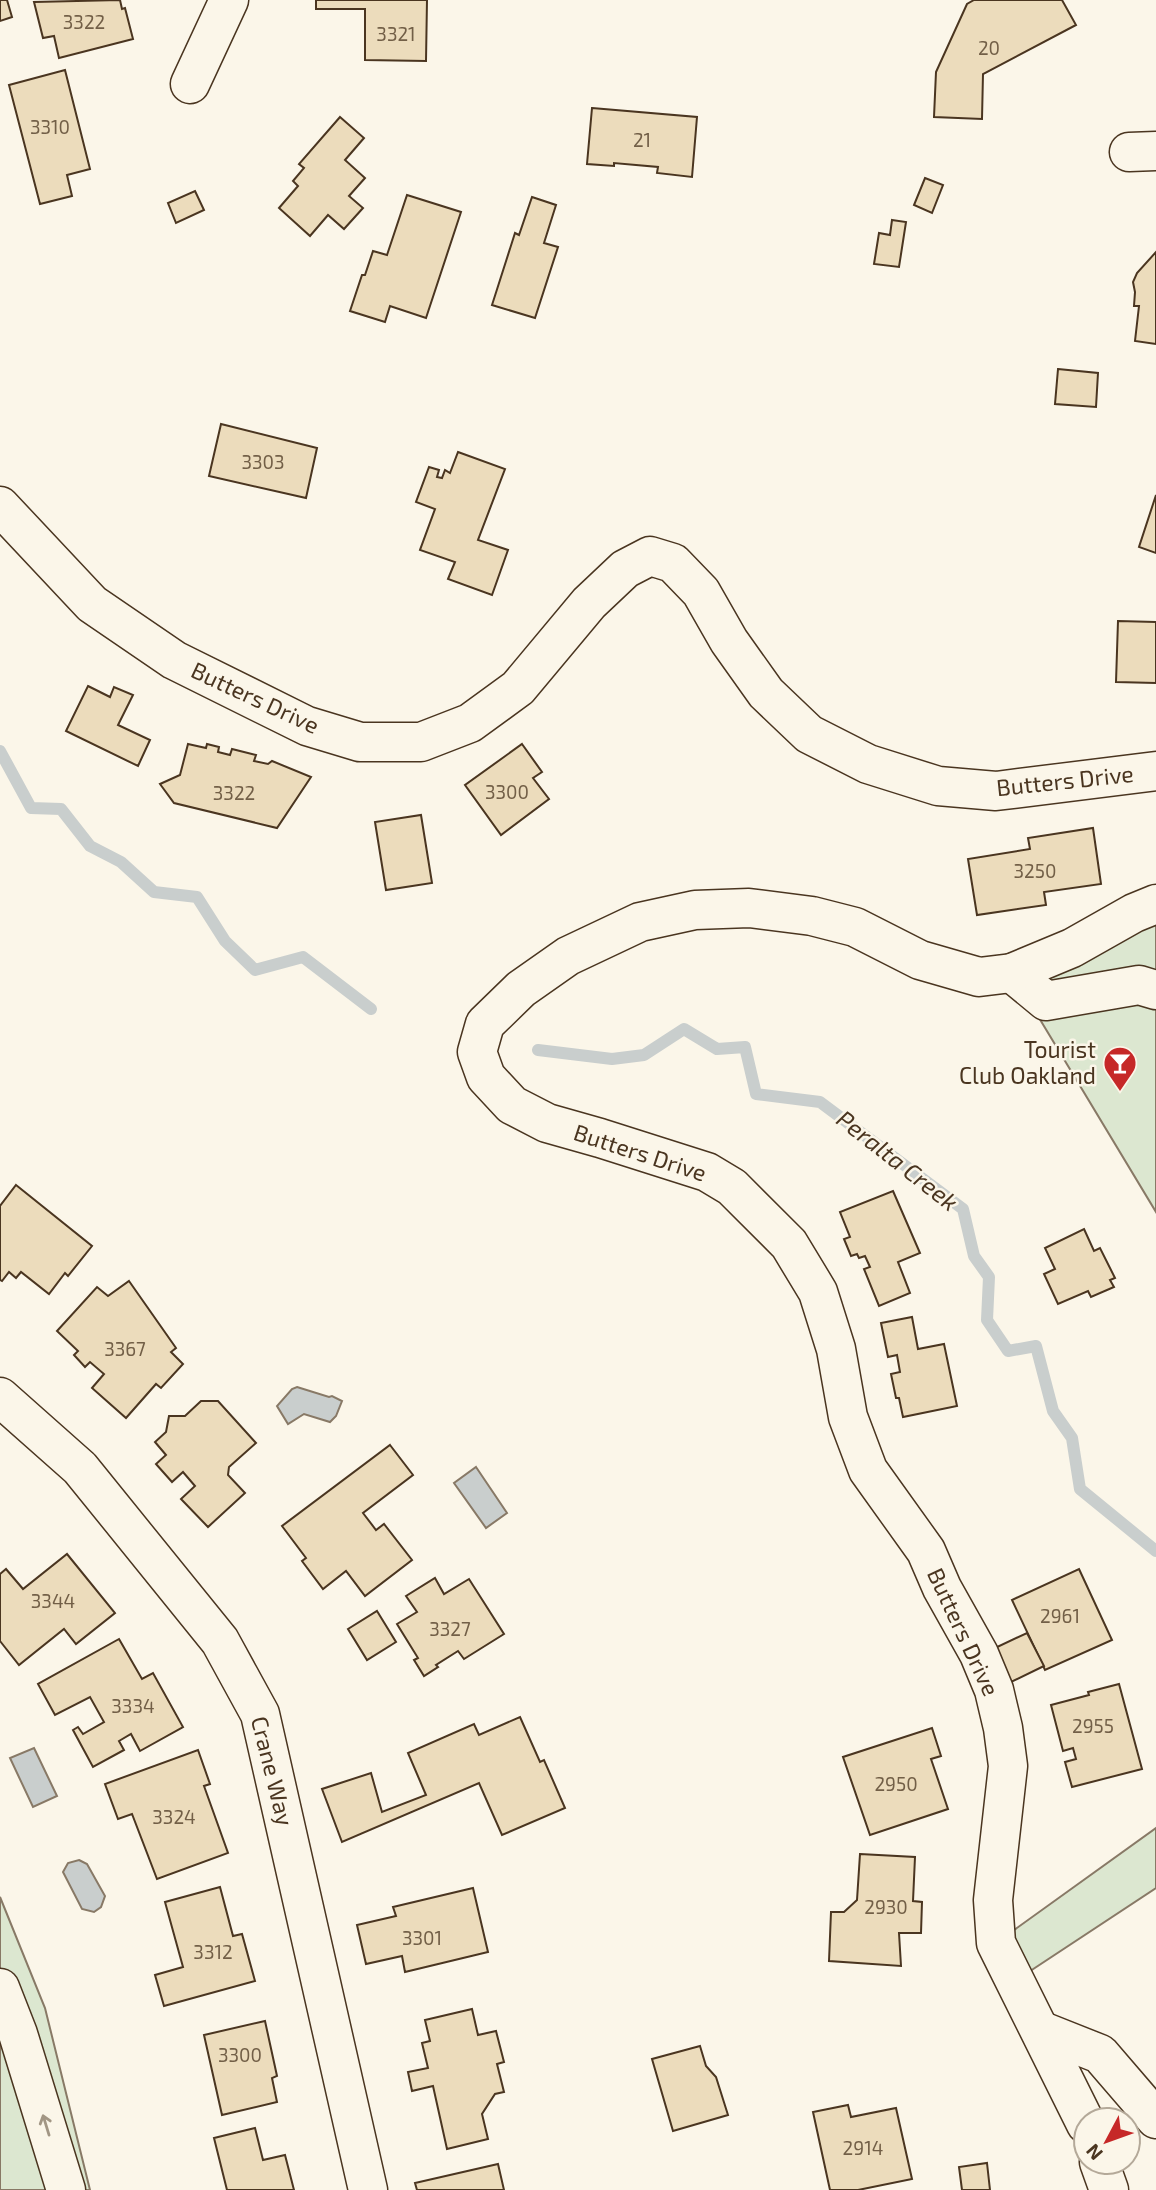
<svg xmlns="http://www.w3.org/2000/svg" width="1156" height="2190" font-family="'Exo 2',sans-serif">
	<rect width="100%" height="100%" fill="#fbf6e9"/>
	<g fill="#dce7d0" stroke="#887966" stroke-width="2">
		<polygon points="1156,904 1156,1212 1012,973"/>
		<polygon points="1156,1828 1156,1888 1015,1981 996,1943"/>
		<polygon points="0,1897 45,2008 90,2190 0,2190"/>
	</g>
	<g fill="#c9cecd" stroke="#887966" stroke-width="2">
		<polygon points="297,1387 329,1397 332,1396 342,1401 336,1416 330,1422 304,1414 288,1424 277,1406 292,1389"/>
		<polygon points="476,1467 507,1513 486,1528 454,1483"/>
		<polygon points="34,1748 57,1796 33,1807 10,1758"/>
		<polygon points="79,1860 87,1864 105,1896 101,1907 94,1912 82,1909 63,1872 68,1863"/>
	</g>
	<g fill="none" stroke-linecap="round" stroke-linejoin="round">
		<g stroke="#c9cecd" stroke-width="12">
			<polyline points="0,751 31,808 61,809 90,846 121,862 154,892 197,897 225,941 255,970 303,957 371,1009"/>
			<polyline points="538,1050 612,1059 644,1055 684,1029 717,1049 745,1047 756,1094 820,1102 963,1209 974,1256 989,1277 987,1320 1008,1351 1036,1346 1053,1411 1072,1438 1080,1489 1156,1551"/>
		</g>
	</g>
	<g fill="#ecdcbc" stroke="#4a3520" stroke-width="2">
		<polygon points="0,0 7,0 12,17 0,21"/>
		<polygon points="120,0 122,9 125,8 133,39 59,58 54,36 43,38 34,2"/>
		<polygon points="316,0 427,0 426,61 365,60 365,9 316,9"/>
		<polygon points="974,0 1062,0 1076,25 983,74 982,119 934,117 936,72 967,4"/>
		<polygon points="65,70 90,169 67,175 72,196 40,204 9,85"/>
		<polygon points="592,108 697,117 692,177 657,173 658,167 614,163 614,166 587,164"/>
		<polygon points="340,117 364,138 345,160 365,178 349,196 363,208 344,229 328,215 310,236 279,208 298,186 293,181 304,168 299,164"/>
		<polygon points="925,178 943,185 932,213 914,205"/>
		<polygon points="195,191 204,210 176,223 168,203"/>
		<polygon points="407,195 461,212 426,318 390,306 385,322 350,311 362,275 365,275 373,251 387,255"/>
		<polygon points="532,197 556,205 544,243 558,247 535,318 492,305 515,233 519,235"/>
		<polygon points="892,220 906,222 899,267 874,264 879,233 890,235"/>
		<polygon points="1156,252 1156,344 1135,341 1139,306 1134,306 1135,292 1133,282 1137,273"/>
		<polygon points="1058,369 1098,373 1096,407 1055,404"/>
		<polygon points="221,424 317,448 306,498 209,476"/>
		<polygon points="458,452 505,469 478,540 508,550 492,595 448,579 455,562 420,550 435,509 416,502 429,467 439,470 437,477 442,478 445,470 450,473"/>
		<polygon points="1156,495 1156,553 1139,547"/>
		<polygon points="1118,621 1156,622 1156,683 1116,682"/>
		<polygon points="88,686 110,697 114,687 133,695 118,725 150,740 138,766 66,731"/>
		<polygon points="188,744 206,748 207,744 219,747 218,752 230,755 232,749 256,755 254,761 268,764 272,761 311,777 277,828 174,803 160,784 180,775"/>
		<polygon points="522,744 542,772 533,778 549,799 501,835 465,785"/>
		<polygon points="421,815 432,883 386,890 375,822"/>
		<polygon points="1093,828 1101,884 1044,892 1046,905 977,915 968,859 1030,849 1028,838"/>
		<polygon points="16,1185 92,1246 68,1276 65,1273 49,1294 21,1272 16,1278 9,1272 2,1281 0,1280 0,1206"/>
		<polygon points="893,1191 920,1253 898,1262 910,1293 879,1306 864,1269 870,1267 865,1256 859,1258 857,1254 851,1256 844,1239 850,1237 840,1212"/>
		<polygon points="1084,1229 1094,1251 1100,1248 1115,1278 1110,1280 1114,1287 1091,1297 1088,1291 1058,1304 1044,1274 1055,1269 1045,1248"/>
		<polygon points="129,1281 176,1348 171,1352 183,1364 161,1388 156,1384 126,1418 92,1388 104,1374 90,1362 85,1367 74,1355 78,1351 57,1331 97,1287 108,1296"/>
		<polygon points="912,1317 918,1349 944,1344 957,1406 903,1417 899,1398 896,1398 891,1374 900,1372 897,1355 888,1357 881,1323"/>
		<polygon points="201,1401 218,1401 256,1443 229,1467 228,1475 245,1493 208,1527 181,1499 195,1486 183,1472 172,1482 156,1464 166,1455 155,1442 166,1432 169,1416 185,1416"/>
		<polygon points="390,1445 413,1475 363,1513 376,1530 384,1524 412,1560 365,1596 346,1571 323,1589 302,1561 306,1558 282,1526"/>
		<polygon points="67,1554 115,1613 76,1644 64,1629 19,1665 0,1641 0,1574 6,1569 23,1589"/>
		<polygon points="1079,1569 1112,1640 1045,1670 1012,1600"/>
		<polygon points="435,1578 444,1594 469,1579 504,1634 464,1659 458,1651 436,1665 438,1667 424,1676 414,1660 418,1658 397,1624 417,1612 406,1596"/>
		<polygon points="377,1611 396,1642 367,1660 348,1629"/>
		<polygon points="1027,1633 1044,1666 1011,1682 995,1648"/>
		<polygon points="119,1639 142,1679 153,1673 183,1727 140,1751 131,1734 119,1741 124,1750 93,1767 73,1730 78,1727 83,1734 104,1722 90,1697 55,1715 38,1684"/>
		<polygon points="1119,1684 1142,1769 1072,1787 1065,1762 1076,1759 1073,1748 1063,1751 1051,1705 1089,1695 1088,1692"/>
		<polygon points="520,1717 540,1762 544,1760 565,1808 502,1835 479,1783 342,1842 322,1789 371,1773 382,1812 426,1795 408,1753 474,1724 479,1735"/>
		<polygon points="932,1728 941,1756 931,1759 948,1809 870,1835 843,1757"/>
		<polygon points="198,1750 210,1784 204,1786 228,1853 157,1879 132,1814 118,1819 105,1784"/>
		<polygon points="860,1854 915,1857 913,1901 922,1902 921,1933 899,1933 901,1966 829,1961 831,1912 844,1912 857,1900"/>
		<polygon points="220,1887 233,1936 242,1934 255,1981 164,2006 155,1975 183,1967 165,1902"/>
		<polygon points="473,1888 488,1952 405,1972 402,1956 366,1964 357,1925 396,1916 393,1907"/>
		<polygon points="472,2009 478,2035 496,2031 504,2062 497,2064 504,2092 495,2094 482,2114 488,2139 447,2149 433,2086 412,2091 408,2072 428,2068 422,2043 430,2041 425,2020"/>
		<polygon points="265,2021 277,2076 272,2078 277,2102 222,2115 204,2035"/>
		<polygon points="700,2046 706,2066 716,2077 728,2115 673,2131 652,2059"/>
		<polygon points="848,2105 851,2117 896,2108 912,2179 858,2190 830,2190 813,2112"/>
		<polygon points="255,2128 263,2160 285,2155 294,2190 227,2190 214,2138"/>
		<polygon points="987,2163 990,2190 962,2190 959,2167"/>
		<polygon points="498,2164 504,2190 417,2190 415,2183"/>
	</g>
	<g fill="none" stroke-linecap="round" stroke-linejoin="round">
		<defs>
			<g id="minor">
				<polyline points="190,84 229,0"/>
				<polyline points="1129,152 1156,151"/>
				<polyline points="0,506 92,604 174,660 307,726 360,742 421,742 470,723 518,688 589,603 625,569 650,556 673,563 701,592 729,641 766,693 809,734 868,764 938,786 996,791 1156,771"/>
				<polyline points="1012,973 1046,1001 1139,985 1156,990"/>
				<polyline points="0,1397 80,1468 220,1641 260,1714 368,2190"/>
				<polyline points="1042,2031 1100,2054 1156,2119"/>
				<polyline points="1086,2124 996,1943 993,1900 1008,1766 1003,1728 994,1690 979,1654 942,1588 926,1551 868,1470 848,1417 836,1349 818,1292 789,1244 732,1187 707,1172 600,1138 547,1123 512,1105 486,1077 477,1052 485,1024 521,989 568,956 640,922 695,910 749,908 812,916 855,927 920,960 979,977 1012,973 1072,948 1134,913 1156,904"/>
				<polyline points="1099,2162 1109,2190"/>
			</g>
			<polyline id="major" points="0,1988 18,2034 66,2190"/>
		</defs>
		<use href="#minor" stroke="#4a3520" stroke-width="41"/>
		<use href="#major" stroke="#4a3520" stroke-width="41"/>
		<use href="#minor" stroke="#fbf6e9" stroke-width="38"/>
		<use href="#major" stroke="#fbf6e9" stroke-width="38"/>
	</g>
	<defs><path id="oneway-shaft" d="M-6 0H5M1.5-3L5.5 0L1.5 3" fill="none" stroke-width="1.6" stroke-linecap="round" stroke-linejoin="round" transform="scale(1.75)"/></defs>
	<use stroke="#a29684" href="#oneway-shaft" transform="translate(46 2125) rotate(-107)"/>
	<defs>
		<symbol id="bar-pin" viewBox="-11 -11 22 30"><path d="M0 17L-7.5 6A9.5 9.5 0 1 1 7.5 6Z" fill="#c62828" stroke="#fbf6e9"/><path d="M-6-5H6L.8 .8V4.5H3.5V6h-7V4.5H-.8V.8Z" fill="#fff"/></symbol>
	</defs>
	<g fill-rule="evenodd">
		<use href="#bar-pin" x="1101" y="1044" width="38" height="52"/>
	</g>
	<g text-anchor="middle" stroke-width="5" stroke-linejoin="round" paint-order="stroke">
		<g font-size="19" fill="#725f47">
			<text x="84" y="29">3322</text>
			<text x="396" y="41">3321</text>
			<text x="989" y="55">20</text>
			<text x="50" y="134">3310</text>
			<text x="642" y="147">21</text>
			<text x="263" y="469">3303</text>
			<text x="507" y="799">3300</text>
			<text x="234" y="800">3322</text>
			<text x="1035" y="878">3250</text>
			<text x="125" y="1356">3367</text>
			<text x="53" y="1608">3344</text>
			<text x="1060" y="1623">2961</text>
			<text x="450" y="1636">3327</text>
			<text x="133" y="1713">3334</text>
			<text x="1093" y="1733">2955</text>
			<text x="896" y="1791">2950</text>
			<text x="174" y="1824">3324</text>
			<text x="886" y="1914">2930</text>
			<text x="422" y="1945">3301</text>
			<text x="213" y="1959">3312</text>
			<text x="240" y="2062">3300</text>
			<text x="863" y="2155">2914</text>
		</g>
		<g font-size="23" fill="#4a3520" stroke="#fbf6e9">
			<text transform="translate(255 698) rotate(25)" y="8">Butters Drive</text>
			<text transform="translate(1065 781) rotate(-6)" y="8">Butters Drive</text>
			<text transform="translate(640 1153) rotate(18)" y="8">Butters Drive</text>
			<text transform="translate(963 1632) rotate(65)" y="8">Butters Drive</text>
			<text transform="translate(272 1771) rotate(76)" y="8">Crane Way</text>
		</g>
		<g font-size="23" fill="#4a3520" stroke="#fbf6e9" text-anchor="end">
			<text x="1096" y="1058">Tourist<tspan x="1096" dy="26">Club Oakland</tspan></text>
		</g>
		<g font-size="24" font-style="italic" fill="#4a3520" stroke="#fbf6e9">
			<text transform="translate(897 1161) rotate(38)" y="8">Peralta Creek</text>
		</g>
	</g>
	<g transform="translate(1107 2141) rotate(229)"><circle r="33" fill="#fbf6e9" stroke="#b4a999" stroke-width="2"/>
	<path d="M0-5L12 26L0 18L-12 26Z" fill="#c62828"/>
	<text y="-10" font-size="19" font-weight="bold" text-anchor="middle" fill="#4a3520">N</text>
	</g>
</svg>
